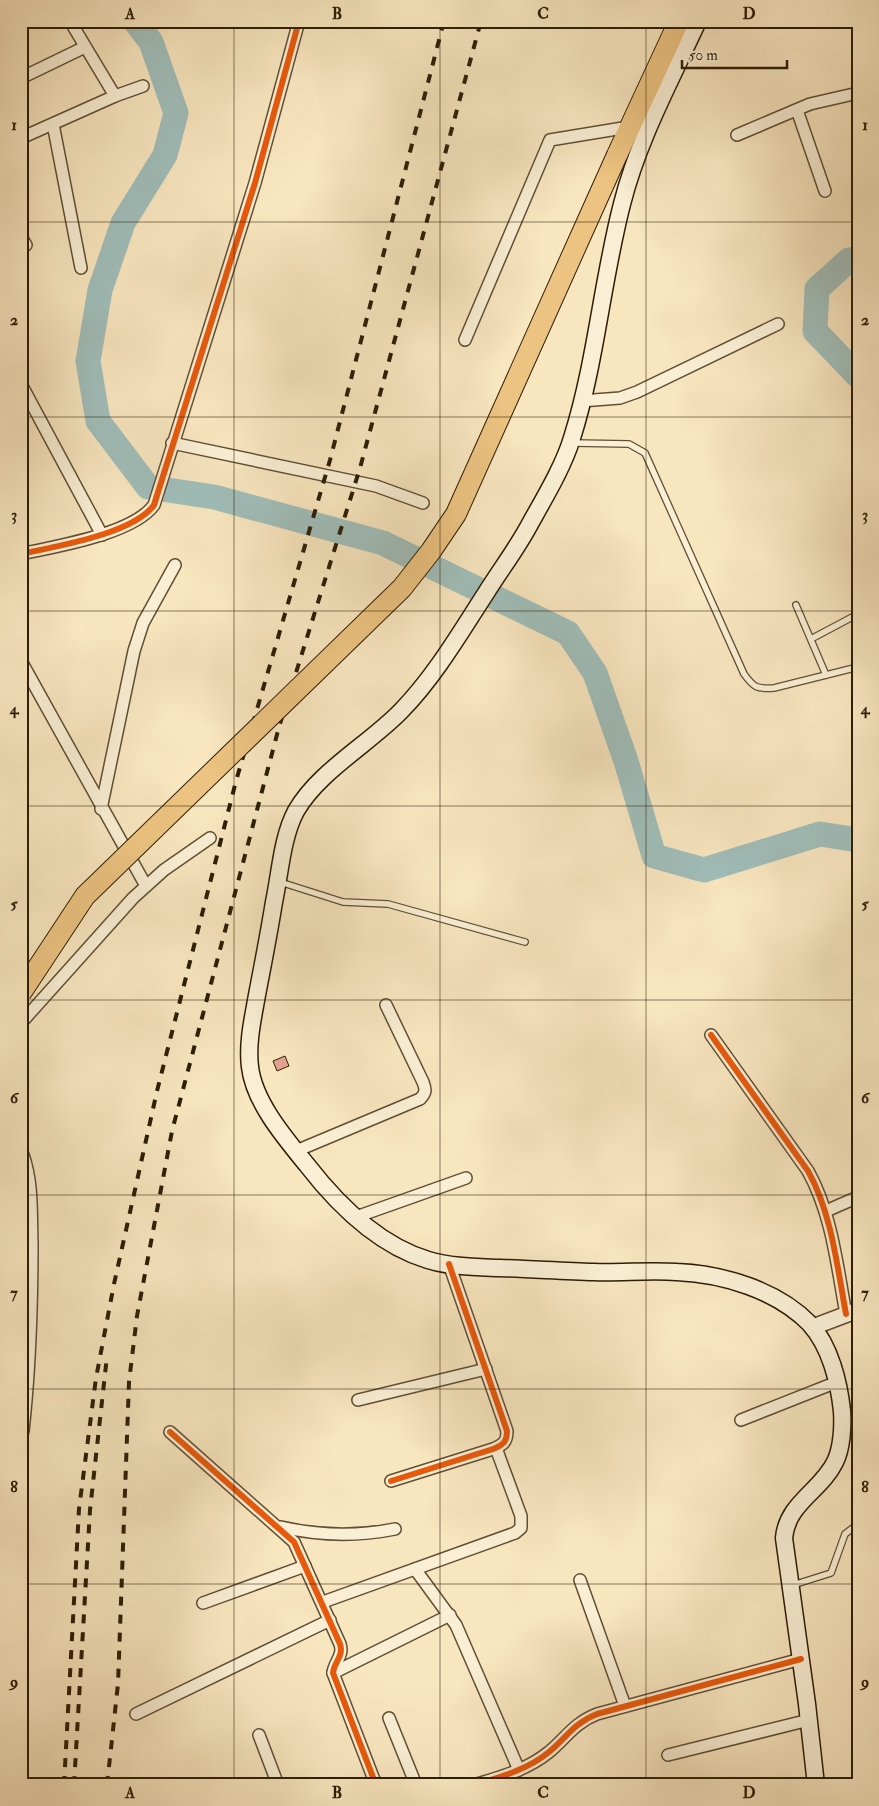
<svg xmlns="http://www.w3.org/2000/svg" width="879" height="1806" font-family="'IM FELL Double Pica',serif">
	<rect width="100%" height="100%" fill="#f8e6bf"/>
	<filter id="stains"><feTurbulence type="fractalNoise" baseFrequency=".004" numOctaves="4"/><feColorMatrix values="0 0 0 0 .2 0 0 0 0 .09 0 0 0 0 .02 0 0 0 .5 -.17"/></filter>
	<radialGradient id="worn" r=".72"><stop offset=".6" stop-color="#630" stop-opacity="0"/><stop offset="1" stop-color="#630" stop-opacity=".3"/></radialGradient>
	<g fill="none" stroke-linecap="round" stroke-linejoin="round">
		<g stroke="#a0beba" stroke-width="25">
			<polyline points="135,21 151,42 176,113 165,155 123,223 100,290 88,361 98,421 148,487 214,497 383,543 568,633 595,673 626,761 654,856 704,870 820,834 858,840"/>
			<polyline points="858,259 849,260 817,289 815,331 858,376"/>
		</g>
	</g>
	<polygon fill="#e3a292" stroke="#2c1d06" points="285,1056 289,1066 277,1071 273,1061"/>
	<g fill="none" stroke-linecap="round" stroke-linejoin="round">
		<defs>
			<g id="service">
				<path d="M573,443L629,444L645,453L744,674C754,688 757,689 774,688L858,667"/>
				<polyline points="796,605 826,675"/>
				<polyline points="811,639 858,614"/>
				<polyline points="280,882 343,902 388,904 525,942"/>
				<polyline points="793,1585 831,1573 845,1534 858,1524"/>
			</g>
			<g id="minor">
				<polyline points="70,21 115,96"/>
				<polyline points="21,78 85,47"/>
				<polyline points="797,110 825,191"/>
				<polyline points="53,124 81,268"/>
				<polyline points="737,135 810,104 858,93"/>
				<polyline points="21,138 115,96 143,86"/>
				<polyline points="21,237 26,245"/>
				<polyline points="465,340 550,140 629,127"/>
				<polyline points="21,384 102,535"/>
				<polyline points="581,401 620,398 637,392 778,324"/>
				<polyline points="172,443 376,486 423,503"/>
				<path d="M21,554C57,546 133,534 154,505L255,183L299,21"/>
				<polyline points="21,661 146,886"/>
				<polyline points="101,809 134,651 143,623 175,565"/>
				<polyline points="21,1023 133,898 164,870 210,838"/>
				<path d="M711,1035L808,1171C832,1214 837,1266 846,1314"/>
				<path d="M296,1151L420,1099C426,1093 426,1090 423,1082L386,1005"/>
				<polyline points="826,1211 858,1197"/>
				<polyline points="356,1217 466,1178"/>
				<polyline points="358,1400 486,1369"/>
				<polyline points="741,1420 837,1382"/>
				<path d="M170,1432L294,1542L340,1644C344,1656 334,1662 333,1673L376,1785"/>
				<path d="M391,1481L493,1449C503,1445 507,1442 507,1431L449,1264"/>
				<path d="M281,1527C320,1536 355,1537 395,1529"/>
				<polyline points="415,1569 456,1625 519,1770"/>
				<polyline points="580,1580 625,1706"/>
				<polyline points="323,1602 515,1533 521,1528 521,1516 496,1448"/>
				<polyline points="203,1603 305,1566"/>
				<polyline points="333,1673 450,1615"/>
				<polyline points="136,1714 330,1620"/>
				<polyline points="389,1718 416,1785"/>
				<polyline points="259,1735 278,1785"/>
				<polyline points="668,1755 809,1720"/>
				<path d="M474,1785C500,1777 527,1770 549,1752C566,1738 574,1723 597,1714L801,1659"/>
			</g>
			<g id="tertiary">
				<path d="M21,1155C31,1183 29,1214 30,1243C30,1306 28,1368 21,1431"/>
				<polyline points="813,1327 858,1310"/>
			</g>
			<path id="secondary" d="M698,21C671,80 638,140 622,204C602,281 596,362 572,438C564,465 545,497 531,522C518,547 501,569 486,593C460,633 435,676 401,711C369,744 318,772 296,811C282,837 280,874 274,902C269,933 263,964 257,995C253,1018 247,1043 250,1067C254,1102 285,1138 307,1165C338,1205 378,1245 428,1260C451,1267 476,1267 500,1268C531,1269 562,1271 594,1272C621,1273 649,1270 677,1272C723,1274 777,1290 810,1324C830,1346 839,1382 842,1411C843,1426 842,1448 835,1462C821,1491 787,1503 784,1538L807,1704L816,1785"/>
			<polyline id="trunk" points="617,155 679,21"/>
		</defs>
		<use href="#service" stroke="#5f4f34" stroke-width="8"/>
		<use href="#minor" stroke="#5f4f34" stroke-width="14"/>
		<use href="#tertiary" stroke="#5f4f34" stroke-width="18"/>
		<use href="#secondary" stroke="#2c1d06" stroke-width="19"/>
		<use href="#trunk" stroke="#2c1d06" stroke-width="22"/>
		<use href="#service" stroke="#faefd5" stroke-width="5.5"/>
		<use href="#minor" stroke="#faefd5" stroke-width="11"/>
		<use href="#tertiary" stroke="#faefd5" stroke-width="15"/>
		<use href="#secondary" stroke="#faefd5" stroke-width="16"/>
		<use href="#trunk" stroke="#ecc380" stroke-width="20"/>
		<g stroke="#2c1d06" stroke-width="4" stroke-dasharray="9 9" stroke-linecap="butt">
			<polyline points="64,1785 79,1509 96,1378 114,1284 157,1091 236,781 330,460 444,21"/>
			<polyline points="74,1785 90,1510 107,1356"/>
			<polyline points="107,1785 118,1684 129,1382 137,1316 172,1131 279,727 360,468 481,21"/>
		</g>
		<defs>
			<polyline id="trunk-bridge" points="21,993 85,896 402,588 431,551 456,514 617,155"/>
		</defs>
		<use href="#trunk-bridge" stroke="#2c1d06" stroke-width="22" stroke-linecap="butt"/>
		<use href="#trunk-bridge" stroke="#ecc380" stroke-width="20"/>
		<defs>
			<g id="cycleway">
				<path d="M21,554C57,546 133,534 154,505L255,183L299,21"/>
				<path d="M711,1035L808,1171C832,1214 837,1266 846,1314"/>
				<path d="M170,1432L294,1542L340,1644C344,1656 334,1662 333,1673L376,1785"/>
				<path d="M391,1481L493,1449C503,1445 507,1442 507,1431L449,1264"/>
				<path d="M474,1785C500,1777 527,1770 549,1752C566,1738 574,1723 597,1714L801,1659"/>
			</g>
		</defs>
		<use href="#cycleway" stroke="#faefd5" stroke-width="9"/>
		<use href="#cycleway" stroke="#e8590c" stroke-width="6"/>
	</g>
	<path fill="none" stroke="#2c1d06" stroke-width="1" stroke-opacity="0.55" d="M234,21V1785M440,21V1785M646,21V1785M21,222H858M21,417H858M21,611H858M21,806H858M21,1000H858M21,1195H858M21,1389H858M21,1584H858"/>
	<rect width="879" height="1806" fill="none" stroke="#f8e6bf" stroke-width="55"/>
	<path d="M682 60v8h105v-8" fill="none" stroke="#2c1d06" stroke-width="2.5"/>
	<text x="689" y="60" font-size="15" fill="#2c1d06" stroke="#faefd5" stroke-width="4" paint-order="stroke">50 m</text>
	<rect x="28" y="28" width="824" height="1750" fill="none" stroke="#2c1d06" stroke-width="2"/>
	<g font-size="16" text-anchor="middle" font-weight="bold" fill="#2c1d06">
		<text x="130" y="19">A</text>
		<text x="337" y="19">B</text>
		<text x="543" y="19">C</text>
		<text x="749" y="19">D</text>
		<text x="14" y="130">1</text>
		<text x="865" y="130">1</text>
		<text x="14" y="325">2</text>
		<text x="865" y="325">2</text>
		<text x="14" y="520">3</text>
		<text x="865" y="520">3</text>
		<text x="14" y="714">4</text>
		<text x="865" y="714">4</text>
		<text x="14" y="909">5</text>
		<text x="865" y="909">5</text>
		<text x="14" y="1103">6</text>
		<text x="865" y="1103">6</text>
		<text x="14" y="1298">7</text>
		<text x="865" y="1298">7</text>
		<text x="14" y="1492">8</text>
		<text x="865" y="1492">8</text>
		<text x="14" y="1687">9</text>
		<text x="865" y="1687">9</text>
		<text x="130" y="1798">A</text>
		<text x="337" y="1798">B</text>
		<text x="543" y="1798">C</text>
		<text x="749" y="1798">D</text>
	</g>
	<rect width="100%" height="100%" filter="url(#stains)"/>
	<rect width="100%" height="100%" fill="url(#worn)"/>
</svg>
